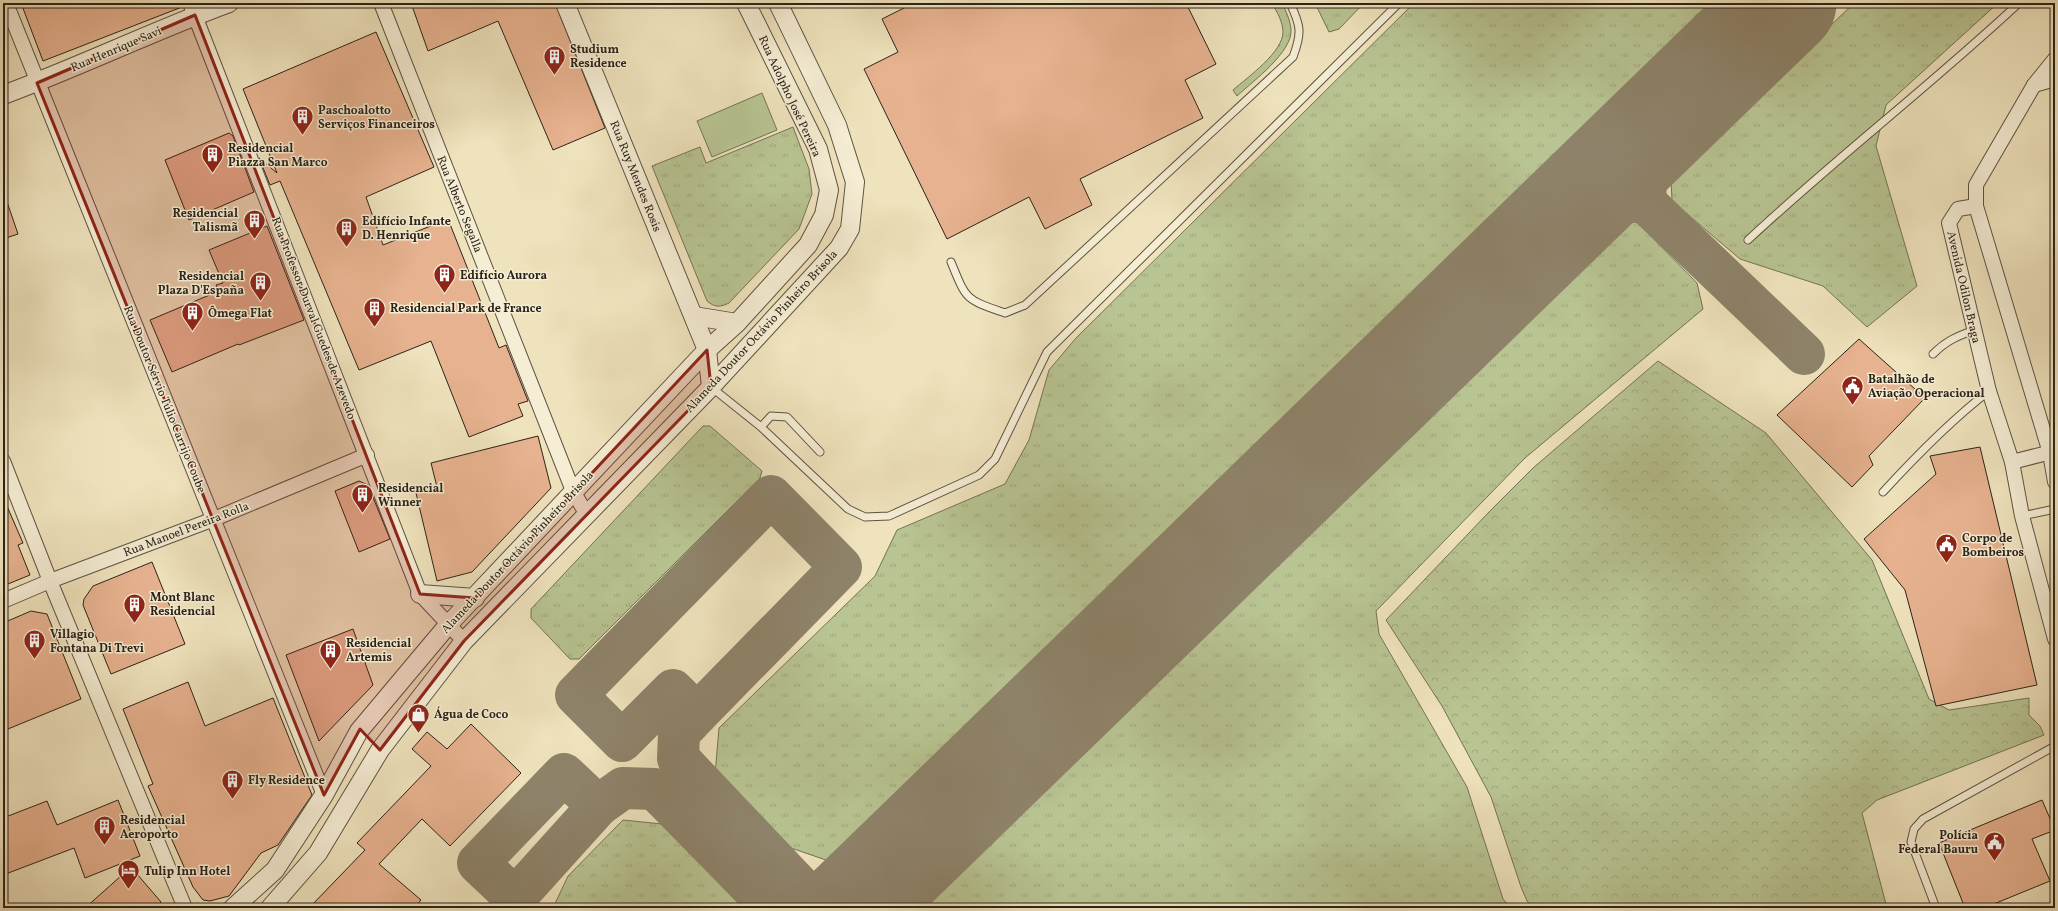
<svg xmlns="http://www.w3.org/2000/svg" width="2058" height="911" font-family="Vollkorn,serif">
	<defs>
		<pattern id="grass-tufts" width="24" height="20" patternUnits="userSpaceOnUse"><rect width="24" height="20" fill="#b8c492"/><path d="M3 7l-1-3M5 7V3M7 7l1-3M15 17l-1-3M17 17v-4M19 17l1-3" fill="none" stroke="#9ea87d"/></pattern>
		<pattern id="forest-crowns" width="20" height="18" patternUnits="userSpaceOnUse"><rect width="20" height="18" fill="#b8c492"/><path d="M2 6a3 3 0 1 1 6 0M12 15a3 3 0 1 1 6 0" fill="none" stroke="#9ea87d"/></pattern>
	</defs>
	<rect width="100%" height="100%" fill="#efe3bd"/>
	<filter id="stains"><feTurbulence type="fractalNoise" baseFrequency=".005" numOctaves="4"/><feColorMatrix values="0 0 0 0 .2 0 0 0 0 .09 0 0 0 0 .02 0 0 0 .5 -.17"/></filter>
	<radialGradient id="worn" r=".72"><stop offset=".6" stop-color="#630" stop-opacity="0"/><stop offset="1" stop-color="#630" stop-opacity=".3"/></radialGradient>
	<g fill="url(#grass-tufts)" stroke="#727455">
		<path d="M1272,3H1282C1286,11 1290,20 1291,29C1293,52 1253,81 1237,96L1233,90C1248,77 1283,52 1283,32C1283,22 1277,12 1272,3Z"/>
		<polygon points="1315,3 1364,3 1339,29 1329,32"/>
		<polygon points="1414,3 1715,3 854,853 826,860 785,846 715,775 719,728 875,576 897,530 1005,484 1029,440 1049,370 1076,338"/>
		<polygon points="1854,3 1998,3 1886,105 1876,146 1917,286 1867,327 1823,286 1740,259 1672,201 1671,179"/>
		<path d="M793,127L809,169L812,194L799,229L729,303C721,307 715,308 707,301L652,166L700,147L706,163Z"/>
		<polygon points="1628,219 1638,223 1697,283 1703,309 1525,458 1376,611 1379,634 1467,787 1503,899 1511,908 925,908"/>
		<polygon points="703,426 710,426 762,471 760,478 579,659 570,659 531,618 531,609"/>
		<polygon points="623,820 662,824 743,908 553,908 568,876"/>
	</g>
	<polygon fill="url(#forest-crowns)" stroke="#727455" points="1658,361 1766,433 1872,560 1929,699 1949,710 2029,698 2029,715 2040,726 2044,735 1877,800 1862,813 1887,908 1534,908 1527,901 1521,887 1491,797 1442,706 1386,620 1489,512 1533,468"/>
	<polygon fill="#b8c492" stroke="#727455" points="762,93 777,130 712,157 697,121"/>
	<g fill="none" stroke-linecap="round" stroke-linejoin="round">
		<g stroke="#8e836a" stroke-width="42">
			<polyline points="1580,202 1645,202 1648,136"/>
			<polyline points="1645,202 1804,354"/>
			<polygon points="771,496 841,567 697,714 673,690 622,741 576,695"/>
			<polyline points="697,714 679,733 678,758 806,893 865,895"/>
			<polygon points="564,774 598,806 515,898 478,863"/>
			<polyline points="598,806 623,788 655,789 772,908"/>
		</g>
		<polyline stroke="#8e836a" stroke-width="105" points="851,908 1784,3"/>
	</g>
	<g fill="#e7b28f" stroke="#2c2318">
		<polygon points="21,3 182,3 182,7 43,61"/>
		<polygon points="411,3 555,3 605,128 553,150 498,21 428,51"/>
		<polygon points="914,3 1186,3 1216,64 1185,80 1203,118 1080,179 1092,205 1045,229 1029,197 947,239 864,69 898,52 882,19"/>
		<polygon points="376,32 434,167 366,197 383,245 448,219 499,348 506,345 528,401 518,404 523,416 469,437 431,341 359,370 280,181 270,185 259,158 277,173 243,89"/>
		<polygon points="229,133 233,136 254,192 189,220 165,160"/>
		<polygon points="5,196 18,234 3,239 3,197"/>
		<polygon points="267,226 304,320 239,345 238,344 172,372 150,320 219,291 216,285 223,283 209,250"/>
		<polygon points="1859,339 1925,398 1869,456 1873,465 1852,487 1777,415"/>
		<polygon points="538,436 551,488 472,572 437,581 416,493 437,487 431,463"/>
		<polygon points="1980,447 2037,685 1936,706 1905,590 1864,539 1936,474 1930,456"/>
		<polygon points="359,481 368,485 390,539 359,552 335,491"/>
		<polygon points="3,497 23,543 18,545 30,575 3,586"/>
		<polygon points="152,562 185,644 111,674 83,605 84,599 93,586"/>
		<polygon points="31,611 47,614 81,699 3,731 3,623"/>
		<polygon points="353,629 373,685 319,741 286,655"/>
		<polygon points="188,682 205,726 273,698 312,795 278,845 261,853 229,896 210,901 203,900 193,887 148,786 153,784 123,709"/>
		<polygon points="471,724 521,773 450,846 422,819 379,864 421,900 414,908 309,908 365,850 357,843 431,766 412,749 427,732 447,749"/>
		<polygon points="118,800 140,856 85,878 74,848 3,875 3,818 47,801 57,825"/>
		<polygon points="2042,800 2055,830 2032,839 2050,881 1984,908 1965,908 1939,843"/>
		<polygon points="131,867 161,902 155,908 85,908"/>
	</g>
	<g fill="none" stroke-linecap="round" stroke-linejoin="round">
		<defs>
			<g id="service">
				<path d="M1748,240C1836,158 1931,85 2019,3"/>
				<path d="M951,262C967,301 965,299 1005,313L1025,305L1293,57C1302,33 1301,26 1290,3"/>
				<path d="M1933,354C1946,341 1957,336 1975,330"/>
				<polyline points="711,387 761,427 848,509 865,517 889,516 979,475 995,459 1047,352 1399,3"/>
				<polyline points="761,427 771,416 787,417 820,452"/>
				<path d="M1883,492C1916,456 1950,421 1989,391"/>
				<polyline points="2022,516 2055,509"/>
				<polyline points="1936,908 1911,842 1914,829 1923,819 2055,746"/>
			</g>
			<g id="minor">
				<polyline points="6,3 324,795"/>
				<polyline points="190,3 420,594 464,641"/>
				<polyline points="381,3 573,491 587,515"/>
				<polyline points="2055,59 2034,85 1976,185 1976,206 2050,453 2055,482"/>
				<polyline points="2034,85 2055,79"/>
				<polyline points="1976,206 1958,209 1949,223 1989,391 2012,462 2022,516 2055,639"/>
				<polyline points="3,461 50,581 185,908"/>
				<polyline points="2012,462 2055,451"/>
				<polyline points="3,601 50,581 214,519 367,455"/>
			</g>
			<g id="tertiary">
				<polyline points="565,3 707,350 711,387"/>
				<path d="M3,95C79,67 153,31 229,3"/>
				<polyline points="694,316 737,323"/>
				<polyline points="420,594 475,598"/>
				<polyline points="233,908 275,870 324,795 359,731 448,625 707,350 737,323 808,245 824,215 829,190 818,149 746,3"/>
				<polyline points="270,908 318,853 380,750 464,641 711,387 839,248 850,229 855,182 837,125 778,3"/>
			</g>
		</defs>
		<use href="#service" stroke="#5d5341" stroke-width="9"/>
		<use href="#minor" stroke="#5d5341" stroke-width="16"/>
		<use href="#tertiary" stroke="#5d5341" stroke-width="20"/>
		<use href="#service" stroke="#f5edd4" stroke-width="7"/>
		<use href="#minor" stroke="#f5edd4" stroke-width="14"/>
		<use href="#tertiary" stroke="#f5edd4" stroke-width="18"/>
	</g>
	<path fill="#8f2418" fill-opacity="0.2" stroke="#8f2418" stroke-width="3" stroke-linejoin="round" d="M195,15L420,594L475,598L707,350L711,387L464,641L380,750L360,729L324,795L37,83Z"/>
	<defs>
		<symbol id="building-pin" viewBox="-11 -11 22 30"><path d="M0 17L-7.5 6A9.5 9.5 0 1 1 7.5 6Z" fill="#8f2418" stroke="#f5edd4"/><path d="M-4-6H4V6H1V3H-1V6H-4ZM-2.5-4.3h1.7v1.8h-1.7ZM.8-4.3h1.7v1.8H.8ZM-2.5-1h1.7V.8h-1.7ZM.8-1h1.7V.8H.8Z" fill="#fff"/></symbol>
		<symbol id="civic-pin" viewBox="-11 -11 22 30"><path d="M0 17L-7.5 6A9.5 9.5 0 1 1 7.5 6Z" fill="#8f2418" stroke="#f5edd4"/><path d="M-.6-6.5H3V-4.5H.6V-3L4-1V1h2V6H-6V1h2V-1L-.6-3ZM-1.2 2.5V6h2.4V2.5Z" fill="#fff"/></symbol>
		<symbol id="shop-pin" viewBox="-11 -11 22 30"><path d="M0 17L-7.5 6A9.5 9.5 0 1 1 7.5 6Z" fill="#8f2418" stroke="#f5edd4"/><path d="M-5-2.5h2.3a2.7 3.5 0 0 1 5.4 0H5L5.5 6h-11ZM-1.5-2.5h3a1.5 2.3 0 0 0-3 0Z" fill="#fff"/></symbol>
		<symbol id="hotel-pin" viewBox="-11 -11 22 30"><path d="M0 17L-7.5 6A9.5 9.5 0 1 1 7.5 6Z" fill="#8f2418" stroke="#f5edd4"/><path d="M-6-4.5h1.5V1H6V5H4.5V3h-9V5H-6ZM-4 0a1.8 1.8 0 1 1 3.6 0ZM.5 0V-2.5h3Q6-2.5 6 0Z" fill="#fff"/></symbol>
	</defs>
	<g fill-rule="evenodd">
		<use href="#building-pin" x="542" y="44" width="25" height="34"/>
		<use href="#building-pin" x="290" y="104" width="25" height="34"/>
		<use href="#building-pin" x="200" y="142" width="25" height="34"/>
		<use href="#building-pin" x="242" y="208" width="25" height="34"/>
		<use href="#building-pin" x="334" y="216" width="25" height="34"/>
		<use href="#building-pin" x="432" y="262" width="25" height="34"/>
		<use href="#building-pin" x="248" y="270" width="25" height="34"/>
		<use href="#building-pin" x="362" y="296" width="25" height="34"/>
		<use href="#building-pin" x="180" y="300" width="25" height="34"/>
		<use href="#civic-pin" x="1840" y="374" width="25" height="34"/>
		<use href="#building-pin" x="350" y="482" width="25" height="34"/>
		<use href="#civic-pin" x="1934" y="532" width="25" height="34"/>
		<use href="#building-pin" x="122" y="592" width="25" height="34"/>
		<use href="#building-pin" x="22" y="628" width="25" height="34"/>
		<use href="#building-pin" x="318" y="638" width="25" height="34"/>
		<use href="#shop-pin" x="406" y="702" width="25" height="34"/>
		<use href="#building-pin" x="220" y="768" width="25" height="34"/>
		<use href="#building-pin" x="92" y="814" width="25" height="34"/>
		<use href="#civic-pin" x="1982" y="830" width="25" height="34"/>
		<use href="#hotel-pin" x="116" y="858" width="25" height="34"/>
	</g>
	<g text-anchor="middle" stroke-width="3" stroke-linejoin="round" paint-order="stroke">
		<g font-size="12" fill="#2c2318" stroke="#f5edd4">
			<text transform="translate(116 49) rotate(-23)" y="4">Rua Henrique Savi</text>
			<text transform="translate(790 96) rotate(65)" y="4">Rua Adolpho José Pereira</text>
			<text transform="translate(636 176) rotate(68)" y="4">Rua Ruy Mendes Rosis</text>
			<text transform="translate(460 204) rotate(68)" y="4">Rua Alberto Segalla</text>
			<text transform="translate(1964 287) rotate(77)" y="4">Avenida Odilon Braga</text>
			<text transform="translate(314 318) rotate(69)" y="4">Rua Professor Durval Guedes de Azevedo</text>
			<text transform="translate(761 331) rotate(-47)" y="4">Alameda Doutor Octávio Pinheiro Brisola</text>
			<text transform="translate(165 399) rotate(68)" y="4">Rua Doutor Sérvio Túlio Carrijo Coube</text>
			<text transform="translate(186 529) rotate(-21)" y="4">Rua Manoel Pereira Rolla</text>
			<text transform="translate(517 552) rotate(-47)" y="4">Alameda Doutor Octávio Pinheiro Brisola</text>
		</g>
		<g font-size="12" font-weight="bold" fill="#2c2318" stroke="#f5edd4" text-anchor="start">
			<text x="570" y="53">Studium<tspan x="570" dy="14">Residence</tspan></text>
			<text x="318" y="114">Paschoalotto<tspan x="318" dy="14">Serviços Financeiros</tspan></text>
			<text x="228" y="152">Residencial<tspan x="228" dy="14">Piazza San Marco</tspan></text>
			<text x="238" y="217" text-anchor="end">Residencial<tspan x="238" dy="14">Talismã</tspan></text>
			<text x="362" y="225">Edifício Infante<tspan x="362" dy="14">D. Henrique</tspan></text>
			<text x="460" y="279">Edifício Aurora</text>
			<text x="244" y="280" text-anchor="end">Residencial<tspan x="244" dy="14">Plaza D'España</tspan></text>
			<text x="390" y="312">Residencial Park de France</text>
			<text x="208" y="317">Ômega Flat</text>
			<text x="1868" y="383">Batalhão de<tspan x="1868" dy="14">Aviação Operacional</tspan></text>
			<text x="378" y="492">Residencial<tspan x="378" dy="14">Winner</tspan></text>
			<text x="1962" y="542">Corpo de<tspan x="1962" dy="14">Bombeiros</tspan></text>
			<text x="150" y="601">Mont Blanc<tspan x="150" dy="14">Residencial</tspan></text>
			<text x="50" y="638">Villagio<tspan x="50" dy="14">Fontana Di Trevi</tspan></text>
			<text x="346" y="647">Residencial<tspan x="346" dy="14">Artemis</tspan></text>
			<text x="434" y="718">Água de Coco</text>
			<text x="248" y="784">Fly Residence</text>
			<text x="120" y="824">Residencial<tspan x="120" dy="14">Aeroporto</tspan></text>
			<text x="1978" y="839" text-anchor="end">Polícia<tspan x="1978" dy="14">Federal Bauru</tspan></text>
			<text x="144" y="875">Tulip Inn Hotel</text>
		</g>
	</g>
	<rect width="2058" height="911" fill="none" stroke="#efe3bd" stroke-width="16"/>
	<rect x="4" y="4" width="2050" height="903" fill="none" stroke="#2c2318" stroke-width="2"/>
	<rect x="8" y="8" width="2042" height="895" fill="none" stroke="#2c2318"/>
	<rect width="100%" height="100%" filter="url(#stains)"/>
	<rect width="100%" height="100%" fill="url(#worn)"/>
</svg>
